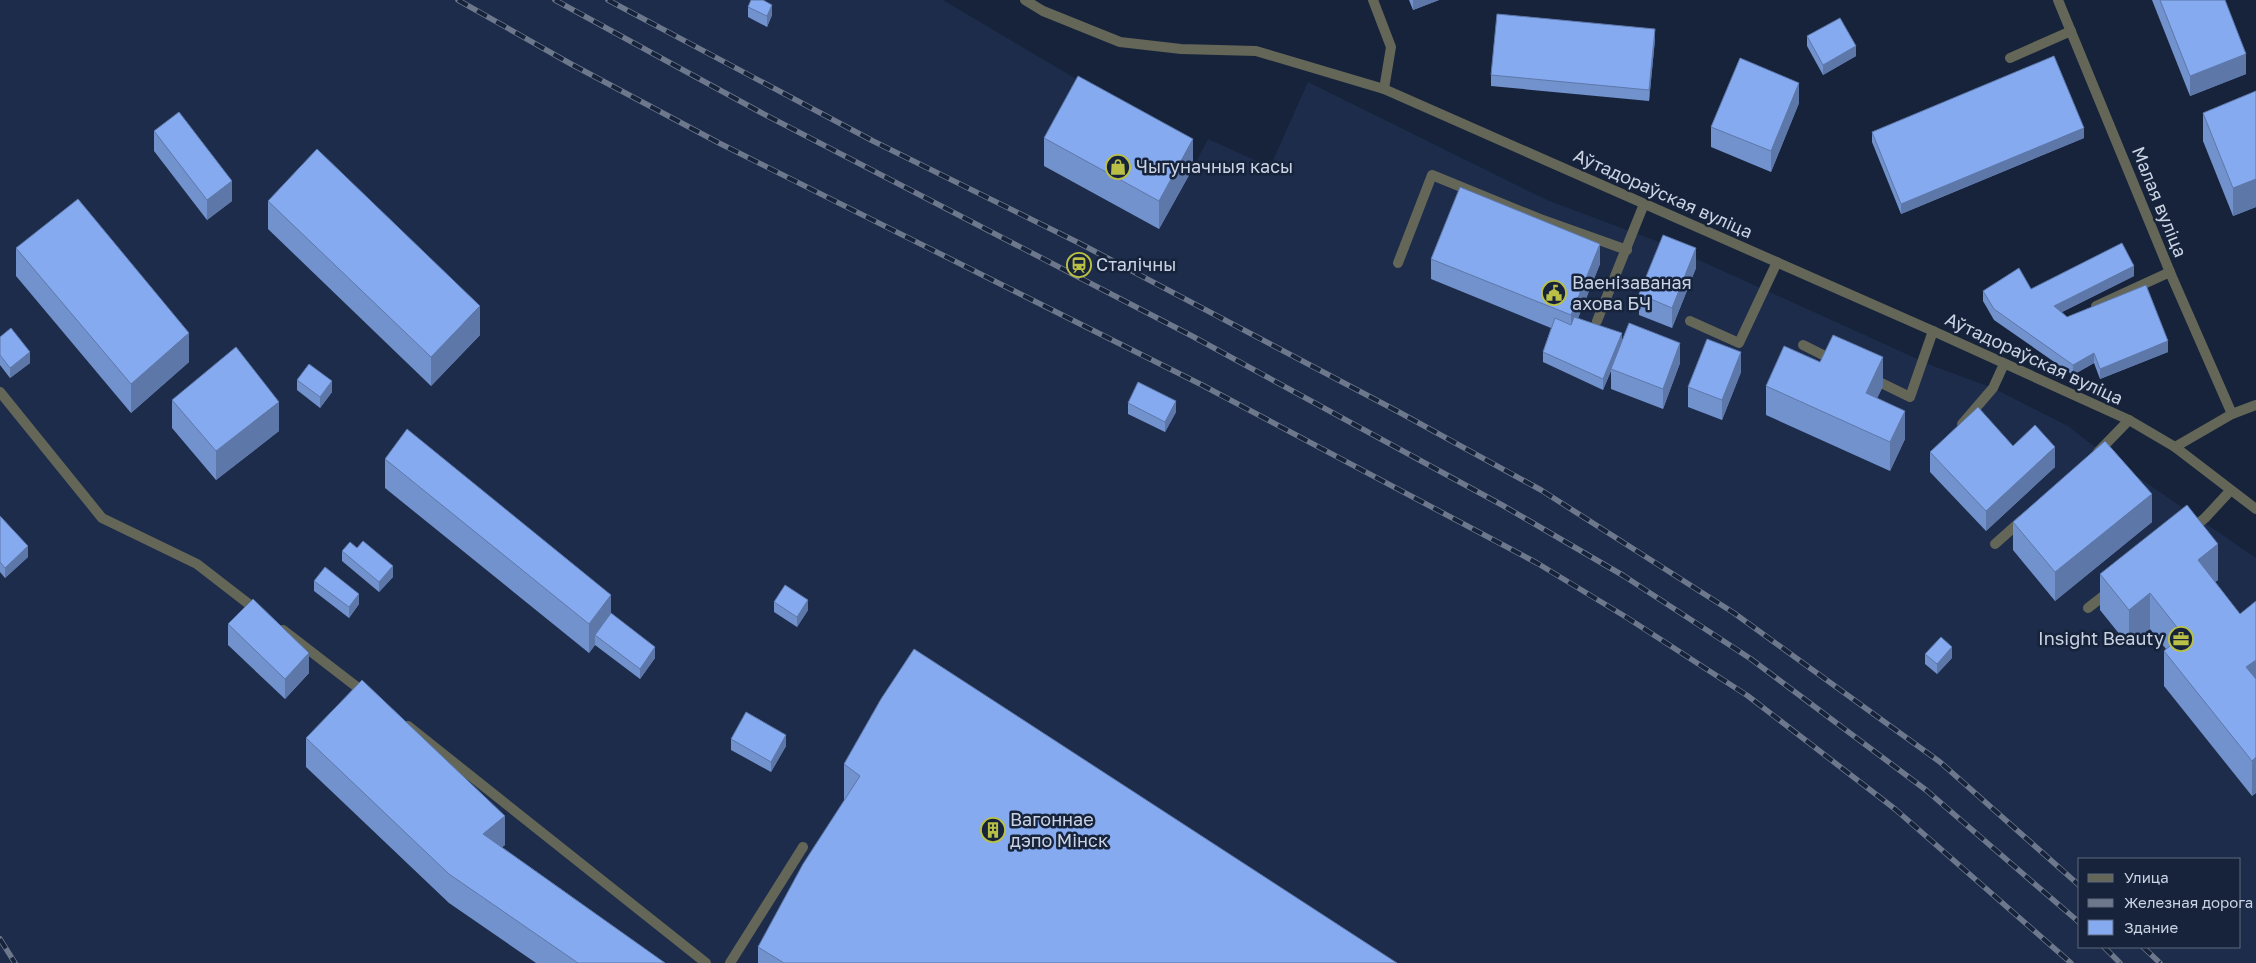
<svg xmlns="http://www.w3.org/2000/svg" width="2256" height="963" font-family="'Golos Text',sans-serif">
	<rect width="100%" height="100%" fill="#16233b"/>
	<path fill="#1c2c4a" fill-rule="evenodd" d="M0,0H943L1088,86L1193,168L1208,139L1270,167L1308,82L1547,200L1659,242L1933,366L1993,388L2068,426L2100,451L2256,558V963H0ZM2080,859H2240V947H2080Z"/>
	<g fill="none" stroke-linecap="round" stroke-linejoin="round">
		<g stroke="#646657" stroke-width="10">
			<polyline points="1373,0 1391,47 1384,89"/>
			<polyline points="2010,58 2071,31"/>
			<polyline points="1398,263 1432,175 1540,219 1627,250"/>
			<polyline points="2096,306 2170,272"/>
			<polyline points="1597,321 1644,204"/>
			<polyline points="1690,321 1739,343 1777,262"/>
			<polyline points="1803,345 1835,361"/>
			<polyline points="1871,378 1910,397 1933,331"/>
			<polyline points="0,392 102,518 197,564 259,612"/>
			<polyline points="1962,424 1993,388 2004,364"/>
			<polyline points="2098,452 2129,420"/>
			<polyline points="2190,530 2205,518 2230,491"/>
			<polyline points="1995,544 2022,520"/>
			<polyline points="2088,608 2111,590"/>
			<polyline points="283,630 366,694"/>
			<polyline points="408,726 706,963"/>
			<polyline points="730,963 803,847"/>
		</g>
		<g stroke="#646657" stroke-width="10">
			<polyline points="1025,0 1043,11 1120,42 1181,49 1256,51 1384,89 1933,331 2129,420 2175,447 2256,509"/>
			<polyline points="2058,0 2172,277 2232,414"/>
			<polyline points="2175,447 2232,414 2256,405"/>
		</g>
		<defs>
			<g id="rail">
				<polyline points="458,0 571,64 719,143 1202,385 1537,563 1626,617 1748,696 1895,809 2071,963"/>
				<polyline points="555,0 760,112 1192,336 1502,505 1624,576 1751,659 1926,790 2080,923"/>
				<polyline points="608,0 873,141 1079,243 1397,411 1541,490 1734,613 1940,762 2080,886"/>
				<polyline points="0,939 15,963"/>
				<polyline points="2104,947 2120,963"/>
				<polyline points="2143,947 2160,963"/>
			</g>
		</defs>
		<use href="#rail" stroke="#6d788c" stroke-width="5.5"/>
		<use href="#rail" stroke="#16233b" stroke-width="4" stroke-dasharray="11" stroke-linecap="butt"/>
	</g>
	<g fill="#7292ce">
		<polygon points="1409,0 1439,0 1413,10"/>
		<polygon points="2152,0 2225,0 2246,74 2190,96"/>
		<polygon points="748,7 772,15 767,27 748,17"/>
		<polygon points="1807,36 1856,56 1823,75 1807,46"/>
		<polygon points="1655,39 1649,101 1491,86 1491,75"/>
		<polygon points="2256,91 2256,207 2233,216 2203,141 2203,113"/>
		<polygon points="1799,103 1771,172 1711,147 1711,127"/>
		<polygon points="154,131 232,201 207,220 154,151"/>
		<polygon points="1872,132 2084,138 1901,214 1872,142"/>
		<polygon points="1044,138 1193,168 1159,229 1044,166"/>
		<polygon points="268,201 480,335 431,386 268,229"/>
		<polygon points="16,248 189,362 131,413 16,276"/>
		<polygon points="1431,259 1600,264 1578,318 1622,339 1680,363 1663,409 1611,389 1611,371 1603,390 1543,362 1543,352 1551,328 1431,279"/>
		<polygon points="1696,268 1672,328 1639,315 1639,294"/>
		<polygon points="2134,276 2062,312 2067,317 2168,352 2100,379 2094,363 2073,375 1994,320 1983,301 1983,291 2031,289"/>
		<polygon points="0,337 30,363 10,378 0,365"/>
		<polygon points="1820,362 1883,386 1877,398 1905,439 1890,471 1766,415 1766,386"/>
		<polygon points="1741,372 1722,420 1688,407 1688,387"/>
		<polygon points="297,380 332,392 320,408 297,390"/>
		<polygon points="172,400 279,431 216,480 172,428"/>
		<polygon points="1128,403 1176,412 1165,432 1128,414"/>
		<polygon points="1930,452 2055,467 1986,531 1930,472"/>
		<polygon points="385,459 611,613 655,658 640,679 595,645 589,653 385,488"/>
		<polygon points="0,516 28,557 5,578 0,572"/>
		<polygon points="2013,522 2152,522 2055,601 2013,550"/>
		<polygon points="357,548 393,577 379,592 342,561 342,551"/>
		<polygon points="2100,574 2218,580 2215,582 2240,614 2256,601 2256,793 2252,796 2164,686 2164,651 2166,649 2150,629 2129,646 2100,610"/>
		<polygon points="314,581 359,604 349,618 314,591"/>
		<polygon points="774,602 808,610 797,627 774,612"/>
		<polygon points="228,624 309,673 285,699 228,645"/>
		<polygon points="1925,654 1952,658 1937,674 1925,664"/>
		<polygon points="306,738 505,845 502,847 665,963 536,963 449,903 306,767"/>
		<polygon points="731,739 786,746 771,772 731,750"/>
		<polygon points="844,764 1397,963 758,963 758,947 844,801"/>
	</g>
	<g fill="#5d77a8">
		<polygon points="1413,0 1439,0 1413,10"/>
		<polygon points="772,5 772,15 767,27 767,16"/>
		<polygon points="1655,29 1655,39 1649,101 1649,90"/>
		<polygon points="1856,46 1856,56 1823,75 1823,65"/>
		<polygon points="2246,54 2246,74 2190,96 2190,76"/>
		<polygon points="1799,83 1799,103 1771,172 1771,151"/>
		<polygon points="2084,128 2084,138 1901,214 1901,204"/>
		<polygon points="1193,139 1193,168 1159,229 1159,201"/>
		<polygon points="2256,179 2256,207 2233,216 2233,188"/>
		<polygon points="232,181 232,201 207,220 207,200"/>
		<polygon points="1600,244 1600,264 1571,336 1571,315"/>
		<polygon points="1696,248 1696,268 1672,328 1672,308"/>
		<polygon points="2134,266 2134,276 2054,316 2054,306"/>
		<polygon points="480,306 480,335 431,386 431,357"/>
		<polygon points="189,333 189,362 131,413 131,384"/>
		<polygon points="1622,333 1622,343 1603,390 1603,379"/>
		<polygon points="2168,341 2168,352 2100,379 2100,369"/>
		<polygon points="1680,343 1680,363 1663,409 1663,389"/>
		<polygon points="30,352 30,363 10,378 10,368"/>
		<polygon points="1741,352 1741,372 1722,420 1722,400"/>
		<polygon points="2094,353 2094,363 2073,375 2073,365"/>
		<polygon points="1883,357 1883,386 1866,422 1866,393"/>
		<polygon points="332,381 332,392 320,408 320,397"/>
		<polygon points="1176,401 1176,412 1165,432 1165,422"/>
		<polygon points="279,402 279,431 216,480 216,451"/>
		<polygon points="1905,411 1905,439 1890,471 1890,442"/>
		<polygon points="2055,447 2055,467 1986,531 1986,511"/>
		<polygon points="2152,494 2152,522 2055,601 2055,572"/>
		<polygon points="2218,544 2218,580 2198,596 2198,560"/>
		<polygon points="28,546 28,557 5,578 5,568"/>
		<polygon points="393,566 393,577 379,592 379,582"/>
		<polygon points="2150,593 2150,629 2129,646 2129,610"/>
		<polygon points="359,594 359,604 349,618 349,607"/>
		<polygon points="611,595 611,624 595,635 595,645 589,653 589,624"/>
		<polygon points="808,600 808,610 797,627 797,617"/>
		<polygon points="655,647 655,658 640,679 640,669"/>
		<polygon points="1952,647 1952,658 1937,674 1937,664"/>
		<polygon points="309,653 309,673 285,699 285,679"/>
		<polygon points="2256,660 2256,695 2246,667"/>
		<polygon points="786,735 786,746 771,772 771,762"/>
		<polygon points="2256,757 2256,793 2252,796 2252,761"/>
		<polygon points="505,816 505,845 483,862 483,834"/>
	</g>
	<g fill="#85aaf0" stroke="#5d77a8">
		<polygon points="751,0 763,0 772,5 767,16 748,7"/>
		<polygon points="2160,0 2225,0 2246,54 2190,76"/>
		<polygon points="1497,14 1655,29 1649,90 1491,75"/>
		<polygon points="1840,18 1856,46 1823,65 1807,36"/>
		<polygon points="2054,56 2084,128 1901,204 1872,132"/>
		<polygon points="1740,58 1799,83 1771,151 1711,127"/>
		<polygon points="1078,76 1193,139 1159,201 1044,138"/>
		<polygon points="2256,91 2256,179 2233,188 2203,113"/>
		<polygon points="179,112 232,181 207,200 154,131"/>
		<polygon points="317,149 480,306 431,357 268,201"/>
		<polygon points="1460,187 1600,244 1571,315 1431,259"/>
		<polygon points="78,199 189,333 131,384 16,248"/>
		<polygon points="1663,235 1696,248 1672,308 1639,294"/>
		<polygon points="2122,243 2134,266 2054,306 2067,317 2146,285 2168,341 2100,369 2094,353 2073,365 1994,309 1983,291 2019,268 2031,289"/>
		<polygon points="1574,317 1622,333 1603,379 1543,352 1555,318 1571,325"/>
		<polygon points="1629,323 1680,343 1663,389 1611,369"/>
		<polygon points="11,328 30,352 10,368 0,355 0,337"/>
		<polygon points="1833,335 1883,357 1866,393 1905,411 1890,442 1766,386 1784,346 1820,362"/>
		<polygon points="1707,339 1741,352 1722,400 1688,387"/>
		<polygon points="236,347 279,402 216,451 172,400"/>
		<polygon points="309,364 332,381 320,397 297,380"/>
		<polygon points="1138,382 1176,401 1165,422 1128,403"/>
		<polygon points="1978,407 2013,446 2035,425 2055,447 1986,511 1930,452"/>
		<polygon points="407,429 611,595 589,624 385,459"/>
		<polygon points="2105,441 2152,494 2055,572 2013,522"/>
		<polygon points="2187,505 2218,544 2198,560 2240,614 2256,601 2256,660 2246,667 2256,679 2256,757 2252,761 2164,651 2183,635 2150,593 2129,610 2100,574"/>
		<polygon points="0,516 28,546 5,568 0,562"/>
		<polygon points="363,541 393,566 379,582 342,551 350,542 357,548"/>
		<polygon points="325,567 359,594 349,607 314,581"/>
		<polygon points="785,585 808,600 797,617 774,602"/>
		<polygon points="253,599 309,653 285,679 228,624"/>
		<polygon points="611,613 655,647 640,669 595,635"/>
		<polygon points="1941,637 1952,647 1937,664 1925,654"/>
		<polygon points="914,649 1397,963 784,963 758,947 803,864 860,776 844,764 881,699"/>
		<polygon points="362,680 505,816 483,834 665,963 578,963 449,874 306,738"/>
		<polygon points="746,712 786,735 771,762 731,739"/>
	</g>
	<defs>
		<symbol id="shop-ring" viewBox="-11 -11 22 22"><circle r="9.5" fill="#16233b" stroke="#bac045" stroke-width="1.5"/><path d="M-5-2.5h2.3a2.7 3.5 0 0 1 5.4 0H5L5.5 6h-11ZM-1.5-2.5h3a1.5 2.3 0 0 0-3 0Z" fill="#bac045"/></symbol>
		<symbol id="station-ring" viewBox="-11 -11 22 22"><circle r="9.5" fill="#16233b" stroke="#bac045" stroke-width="1.5"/><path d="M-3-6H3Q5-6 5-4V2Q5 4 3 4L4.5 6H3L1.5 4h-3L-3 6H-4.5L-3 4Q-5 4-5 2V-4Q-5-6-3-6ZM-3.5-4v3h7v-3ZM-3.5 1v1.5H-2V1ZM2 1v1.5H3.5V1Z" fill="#bac045"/></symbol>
		<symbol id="civic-ring" viewBox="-11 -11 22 22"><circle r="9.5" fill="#16233b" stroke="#bac045" stroke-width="1.5"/><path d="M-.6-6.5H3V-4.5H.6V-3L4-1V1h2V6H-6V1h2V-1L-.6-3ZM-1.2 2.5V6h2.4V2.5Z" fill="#bac045"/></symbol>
		<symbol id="office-ring" viewBox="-11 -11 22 22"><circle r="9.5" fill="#16233b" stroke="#bac045" stroke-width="1.5"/><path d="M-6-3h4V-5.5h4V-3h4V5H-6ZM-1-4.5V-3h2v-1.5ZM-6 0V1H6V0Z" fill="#bac045"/></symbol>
		<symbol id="building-ring" viewBox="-11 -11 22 22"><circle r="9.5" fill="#16233b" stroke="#bac045" stroke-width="1.5"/><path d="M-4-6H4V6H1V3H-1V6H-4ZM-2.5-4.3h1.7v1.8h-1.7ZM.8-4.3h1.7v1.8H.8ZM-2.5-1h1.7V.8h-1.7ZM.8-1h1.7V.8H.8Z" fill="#bac045"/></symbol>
	</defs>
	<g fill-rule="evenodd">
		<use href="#shop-ring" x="1104" y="153" width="28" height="28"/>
		<use href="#station-ring" x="1065" y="251" width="28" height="28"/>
		<use href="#civic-ring" x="1540" y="279" width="28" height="28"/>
		<use href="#office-ring" x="2167" y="625" width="28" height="28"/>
		<use href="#building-ring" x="979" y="816" width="28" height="28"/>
	</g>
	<g text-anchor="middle" stroke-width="5" stroke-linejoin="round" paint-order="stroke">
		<g font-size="18" fill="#c9d3e3" stroke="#16233b" text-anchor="start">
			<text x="1136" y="173">Чыгуначныя касы</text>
			<text x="1096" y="271">Сталічны</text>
			<text x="1572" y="289">Ваенізаваная<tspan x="1572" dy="21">ахова БЧ</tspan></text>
			<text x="2164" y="645" text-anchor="end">Insight Beauty</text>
			<text x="1010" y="826">Вагоннае<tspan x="1010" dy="21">дэпо Мінск</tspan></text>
		</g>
		<g font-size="18" fill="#c9d3e3" stroke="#16233b">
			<text transform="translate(1663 194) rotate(24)" y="6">Аўтадораўская вуліца</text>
			<text transform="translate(2159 202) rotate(68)" y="6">Малая вуліца</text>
			<text transform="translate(2034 359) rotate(25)" y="6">Аўтадораўская вуліца</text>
		</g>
	</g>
	<rect x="2078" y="858" width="162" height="90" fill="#16233b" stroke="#5e697e"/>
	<rect x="2088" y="874" width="25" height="8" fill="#646657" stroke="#5e697e"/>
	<text x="2124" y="883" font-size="15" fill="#c9d3e3">Улица</text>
	<rect x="2088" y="899" width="25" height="8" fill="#6d788c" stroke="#5e697e"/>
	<text x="2124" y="908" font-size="15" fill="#c9d3e3">Железная дорога</text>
	<rect x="2088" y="920" width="25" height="15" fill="#85aaf0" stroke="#5e697e"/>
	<text x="2124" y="933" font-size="15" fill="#c9d3e3">Здание</text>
</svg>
